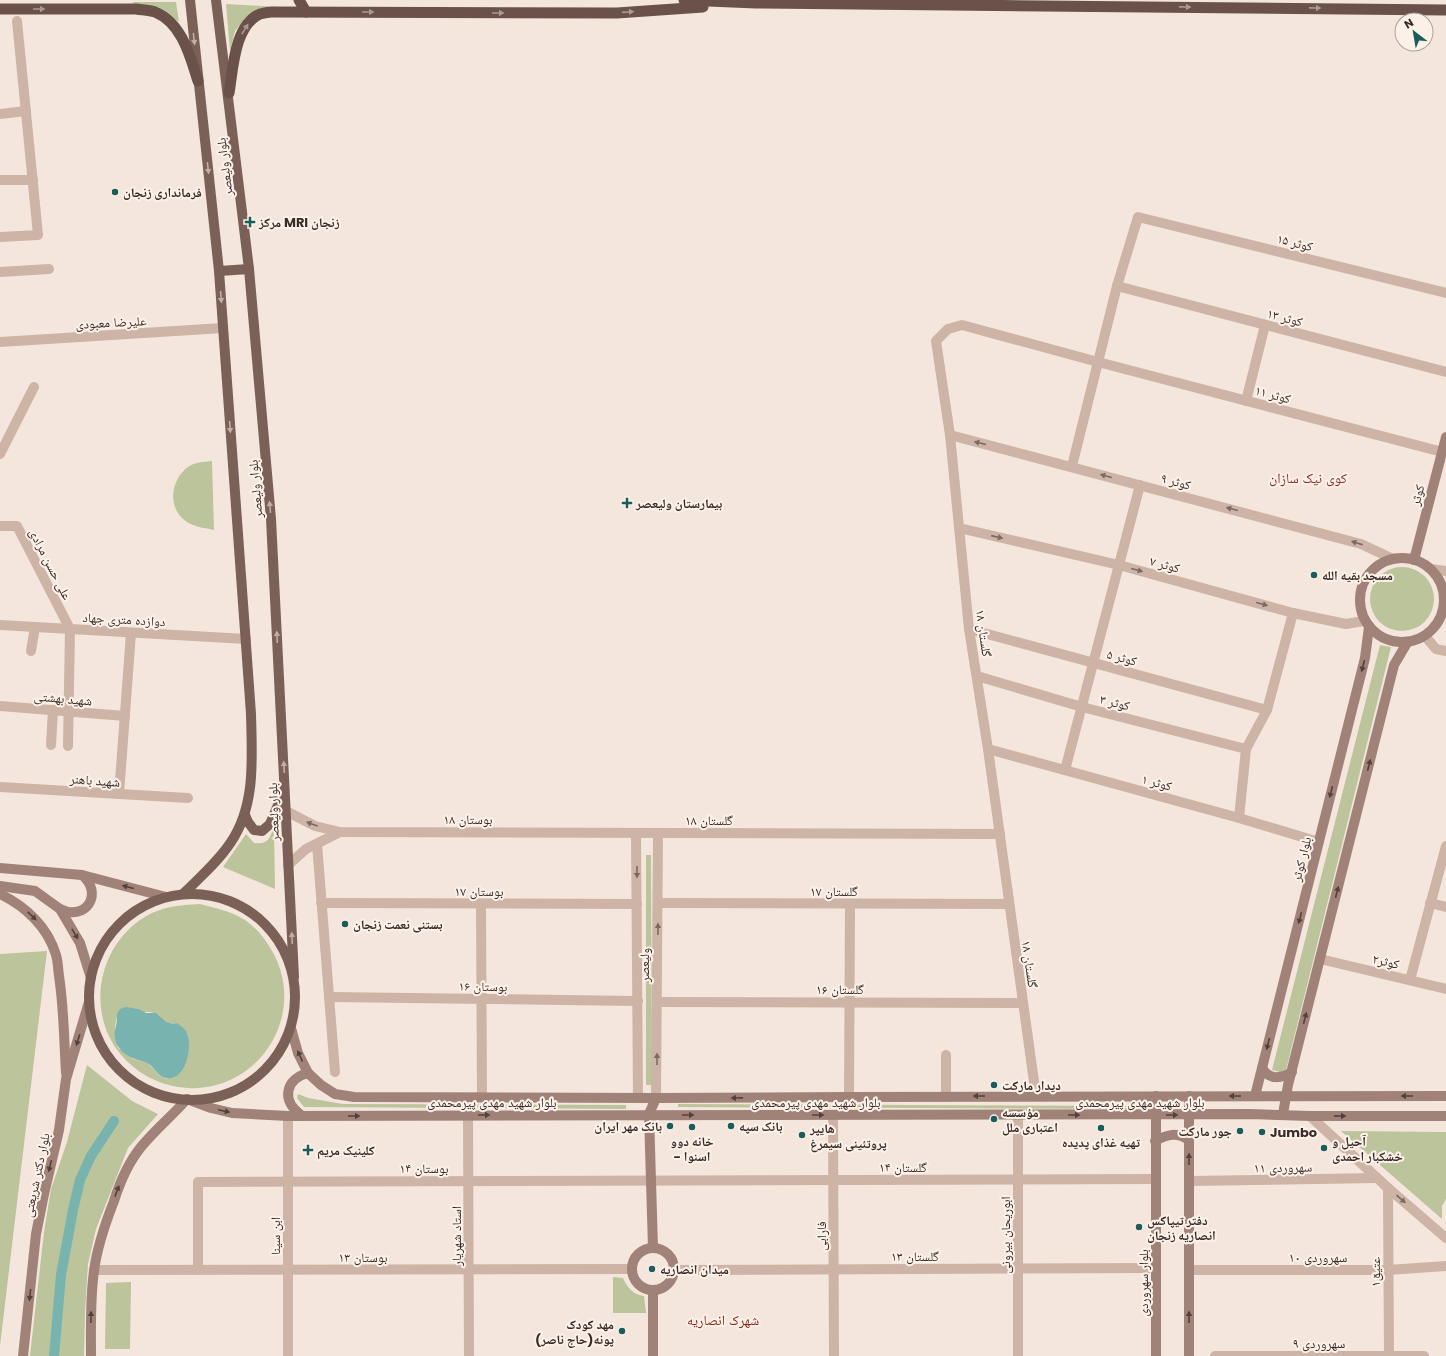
<svg xmlns="http://www.w3.org/2000/svg" width="1446" height="1356" font-family="Poppins,'Noto Naskh Arabic',sans-serif">
	<rect width="100%" height="100%" fill="#f4e6dc"/>
	<g fill="#bbc49b" fill-rule="evenodd">
		<polygon points="132,2 176,2 179,22 165,12 138,6"/>
		<polygon points="226,4 295,8 246,17 235,31 230,51"/>
		<path d="M212,461L214,530C205,528 195,527 187,522C167,509 170,480 188,467C195,462 204,462 212,461Z"/>
		<circle cx="1402" cy="599" r="32"/>
		<polygon points="1380,645 1391,647 1286,1070 1280,1072 1272,1070"/>
		<path d="M274,826L275,889L223,867L246,834L254,843C268,845 270,838 274,826Z"/>
		<polygon points="646,855 651,855 652,1085 646,1085"/>
		<path d="M200,904C215,908 231,911 245,920C255,927 263,936 269,946C314,1015 253,1103 173,1086C149,1081 129,1067 115,1047C85,1001 103,937 152,913C167,906 183,905 200,904ZM129,1008L139,1009L142,1012H150L159,1015L162,1019L169,1023H177L186,1031L167,1079L160,1076L148,1063L133,1059L118,1048L115,1028L116,1019Z"/>
		<polygon points="47,951 0,1346 0,954"/>
		<polygon points="87,1065 132,1101 158,1114 128,1148 96,1229 88,1264 85,1312 84,1356 30,1356 44,1232 51,1189 67,1142"/>
		<polygon points="298,1094 308,1098 343,1104 626,1105 626,1109 304,1107 297,1098"/>
		<polygon points="678,1104 1135,1106 1135,1109 678,1107"/>
		<polygon points="1341,1131 1446,1132 1446,1199 1442,1206 1442,1219"/>
		<path d="M613,1277L623,1278C627,1287 633,1295 644,1296L646,1313H613Z"/>
		<polygon points="131,1282 130,1349 105,1349 106,1283"/>
	</g>
	<path fill="#79b3af" d="M126,1007L139,1009L146,1013H156C164,1019 166,1025 177,1023C180,1025 184,1028 186,1031C193,1044 187,1076 171,1078C159,1080 156,1069 149,1064C144,1061 140,1061 135,1059C120,1054 111,1041 116,1026C118,1018 114,1009 126,1007Z"/>
	<g fill="none" stroke-linecap="round" stroke-linejoin="round">
		<polyline stroke="#79b3af" stroke-width="10" points="54,1356 61,1275 73,1210 80,1180 91,1156 114,1121"/>
		<g stroke="#cdb4a7" stroke-width="10">
			<polyline points="0,114 26,111"/>
			<polyline points="0,180 33,180"/>
			<polyline points="0,237 38,235 17,21"/>
			<polyline points="0,272 49,269"/>
			<polyline points="1117,286 1446,372"/>
			<polyline points="1246,401 1265,325"/>
			<polyline points="950,435 1361,544 1393,559"/>
			<polyline points="0,454 34,387"/>
			<polyline points="1072,466 1117,286 1138,217 1446,293"/>
			<polyline points="0,526 17,526 70,629 68,746"/>
			<polyline points="959,528 1119,565 1293,613 1346,624 1364,621"/>
			<polyline points="969,629 1267,710"/>
			<polyline points="31,651 35,627"/>
			<polyline points="977,676 1082,707 1246,749"/>
			<polyline points="0,706 125,716"/>
			<polyline points="51,745 53,710"/>
			<polyline points="988,749 1239,818 1319,842"/>
			<polyline points="1065,770 1140,485"/>
			<polyline points="0,787 188,798"/>
			<polyline points="119,794 131,633"/>
			<polyline points="1239,818 1246,749 1267,710 1293,613"/>
			<polyline points="317,844 335,1072"/>
			<polyline points="321,903 637,904"/>
			<polyline points="658,903 1009,904"/>
			<polyline points="1430,903 1446,907"/>
			<polyline points="481,904 482,1097"/>
			<polyline points="1410,980 1446,846"/>
			<polyline points="329,997 638,1001"/>
			<polyline points="657,1002 1023,1003"/>
			<polyline points="946,1055 946,1096"/>
			<polyline points="1036,1096 988,749 969,629 950,435 936,341 948,329 962,325 1098,362 1446,453"/>
			<polyline points="849,1097 850,904"/>
			<polyline points="468,1115 469,1356"/>
			<polyline points="833,1115 834,1356"/>
			<polyline points="1189,1181 1377,1178"/>
			<polyline points="94,1270 631,1269"/>
			<polyline points="198,1270 198,1182 1155,1179"/>
			<polyline points="674,1270 1156,1268"/>
			<polyline points="1189,1270 1388,1270 1446,1266"/>
			<polyline points="1215,1356 1424,1356"/>
		</g>
		<g stroke="#cdb4a7" stroke-width="10">
			<polyline points="0,342 223,328"/>
			<polyline points="1431,569 1446,571"/>
			<polyline points="0,625 246,639"/>
			<polyline points="1425,636 1436,649 1446,651"/>
			<polyline points="286,811 315,826 340,832 1000,834"/>
			<polyline points="636,833 638,1098"/>
			<polyline points="288,865 306,849 340,832"/>
			<polyline points="1320,959 1446,989"/>
			<polyline points="656,1098 658,833"/>
			<polyline points="1310,1116 1388,1188 1446,1238"/>
			<polyline points="1388,1188 1389,1356"/>
			<polyline points="288,1356 288,1116"/>
			<polyline points="1018,1356 1018,1115"/>
		</g>
		<g stroke="#a18278" stroke-width="10">
			<circle cx="1402" cy="600" r="42"/>
			<polyline points="1414,560 1446,437"/>
			<polyline points="0,868 82,875 166,897"/>
			<polyline points="0,886 35,891 60,909 80,943 91,978"/>
			<path d="M0,894C25,906 48,927 56,955C58,961 58,969 59,976C64,1008 64,1041 66,1073"/>
			<path d="M60,909C86,922 104,893 82,875"/>
			<polyline points="291,1028 298,1053 308,1073 321,1085 335,1094 354,1097 656,1098 849,1097 1446,1096"/>
			<path d="M1262,1068C1269,1080 1281,1079 1292,1072"/>
			<polyline points="1156,1096 1156,1356"/>
			<polyline points="1255,1096 1365,658 1369,627"/>
			<polyline points="1283,1114 1288,1085 1394,665 1407,643"/>
			<path d="M301,1115C281,1101 285,1079 308,1073"/>
			<path d="M1155,1141C1168,1134 1177,1132 1189,1140"/>
			<circle cx="653" cy="1269" r="21"/>
			<polyline points="653,1248 649,1114 656,1098"/>
			<polyline points="23,1356 36,1234 44,1194 59,1130 66,1079 89,1002"/>
			<path d="M91,1356C91,1328 90,1299 94,1271C97,1247 105,1224 114,1201C120,1182 128,1163 141,1147C155,1130 172,1116 187,1099L211,1108L232,1113L288,1116L1250,1114L1310,1116H1446"/>
			<polyline points="653,1356 653,1290"/>
			<polyline points="1189,1356 1189,1096"/>
		</g>
		<g stroke="#7b6058" stroke-width="10">
			<polyline points="216,0 249,269 271,519 294,977"/>
			<polyline points="219,271 249,269"/>
			<polyline points="245,815 248,822 254,830 262,831 270,824 284,791"/>
			<path d="M183,894C199,878 218,862 231,842C256,805 252,758 251,714L219,271L190,0"/>
			<circle cx="192" cy="997" r="103"/>
		</g>
		<g stroke="#6a524b" stroke-width="11">
			<polyline points="299,0 306,12"/>
			<polyline points="684,0 756,3 1446,10"/>
			<path d="M0,9H136C142,10 149,10 155,12C182,23 190,56 198,81"/>
			<path d="M229,93C233,70 234,25 260,14C264,13 269,12 272,12L617,13L703,7"/>
		</g>
	</g>
	<defs><path id="oneway-solid" d="M-6-.8H1V-3.2L6.5 0L1 3.2V.8H-6Z"/></defs>
	<g fill="#ab9a92">
		<use href="#oneway-solid" transform="translate(1185 7) rotate(1)"/>
		<use href="#oneway-solid" transform="translate(1315 8) rotate(1)"/>
		<use href="#oneway-solid" transform="translate(39 9)"/>
		<use href="#oneway-solid" transform="translate(368 12)"/>
		<use href="#oneway-solid" transform="translate(628 12) rotate(-4)"/>
		<use href="#oneway-solid" transform="translate(498 13)"/>
		<use href="#oneway-solid" transform="translate(245 29) rotate(-58)"/>
	</g>
	<g fill="#c1b0a8">
		<use href="#oneway-solid" transform="translate(194 39) rotate(84)"/>
		<use href="#oneway-solid" transform="translate(208 168) rotate(84)"/>
		<use href="#oneway-solid" transform="translate(221 297) rotate(86)"/>
		<use href="#oneway-solid" transform="translate(230 427) rotate(86)"/>
		<use href="#oneway-solid" transform="translate(270 507) rotate(-95)"/>
		<use href="#oneway-solid" transform="translate(277 637) rotate(-93)"/>
		<use href="#oneway-solid" transform="translate(284 767) rotate(-93)"/>
		<use href="#oneway-solid" transform="translate(292 938) rotate(-93)"/>
	</g>
	<g fill="#7c6961">
		<use href="#oneway-solid" transform="translate(980 443) rotate(-166)"/>
		<use href="#oneway-solid" transform="translate(1106 476) rotate(-165)"/>
		<use href="#oneway-solid" transform="translate(1232 509) rotate(-165)"/>
		<use href="#oneway-solid" transform="translate(997 537) rotate(13)"/>
		<use href="#oneway-solid" transform="translate(1357 543) rotate(-162)"/>
		<use href="#oneway-solid" transform="translate(1137 570) rotate(15)"/>
		<use href="#oneway-solid" transform="translate(1262 604) rotate(15)"/>
		<use href="#oneway-solid" transform="translate(312 824) rotate(-160)"/>
		<use href="#oneway-solid" transform="translate(637 872) rotate(90)"/>
		<use href="#oneway-solid" transform="translate(658 929) rotate(-90)"/>
		<use href="#oneway-solid" transform="translate(657 1059) rotate(-90)"/>
		<use href="#oneway-solid" transform="translate(1401 1199) rotate(41)"/>
	</g>
	<g fill="#53413c">
		<use href="#oneway-solid" transform="translate(1363 666) rotate(104)"/>
		<use href="#oneway-solid" transform="translate(1369 765) rotate(-76)"/>
		<use href="#oneway-solid" transform="translate(1331 792) rotate(104)"/>
		<use href="#oneway-solid" transform="translate(128 887) rotate(-165)"/>
		<use href="#oneway-solid" transform="translate(1337 892) rotate(-76)"/>
		<use href="#oneway-solid" transform="translate(32 916) rotate(44)"/>
		<use href="#oneway-solid" transform="translate(1300 918) rotate(104)"/>
		<use href="#oneway-solid" transform="translate(75 934) rotate(59)"/>
		<use href="#oneway-solid" transform="translate(1305 1018) rotate(-76)"/>
		<use href="#oneway-solid" transform="translate(78 1040) rotate(107)"/>
		<use href="#oneway-solid" transform="translate(1268 1044) rotate(104)"/>
		<use href="#oneway-solid" transform="translate(300 1056) rotate(-114)"/>
		<use href="#oneway-solid" transform="translate(979 1096) rotate(180)"/>
		<use href="#oneway-solid" transform="translate(1235 1096) rotate(-180)"/>
		<use href="#oneway-solid" transform="translate(1407 1096) rotate(180)"/>
		<use href="#oneway-solid" transform="translate(737 1098) rotate(179)"/>
		<use href="#oneway-solid" transform="translate(224 1111) rotate(12)"/>
		<use href="#oneway-solid" transform="translate(484 1115)"/>
		<use href="#oneway-solid" transform="translate(688 1115)"/>
		<use href="#oneway-solid" transform="translate(818 1115)"/>
		<use href="#oneway-solid" transform="translate(1074 1115)"/>
		<use href="#oneway-solid" transform="translate(1172 1115)"/>
		<use href="#oneway-solid" transform="translate(354 1116)"/>
		<use href="#oneway-solid" transform="translate(1340 1116) rotate(-1)"/>
		<use href="#oneway-solid" transform="translate(1189 1159) rotate(-90)"/>
		<use href="#oneway-solid" transform="translate(50 1166) rotate(103)"/>
		<use href="#oneway-solid" transform="translate(117 1191) rotate(-70)"/>
		<use href="#oneway-solid" transform="translate(30 1295) rotate(96)"/>
		<use href="#oneway-solid" transform="translate(91 1317) rotate(-89)"/>
		<use href="#oneway-solid" transform="translate(1189 1317) rotate(-90)"/>
	</g>
	<g fill="#1b5d5a" stroke="#fbf1e9" stroke-width="1.5">
		<circle cx="115" cy="192" r="4"/>
		<path d="M248 216h4v4h4v4h-4v4h-4v-4h-4v-4h4z"/>
		<path d="M625 497h4v4h4v4h-4v4h-4v-4h-4v-4h4z"/>
		<circle cx="1314" cy="575" r="4"/>
		<circle cx="345" cy="924" r="4"/>
		<circle cx="994" cy="1085" r="4"/>
		<circle cx="994" cy="1119" r="4"/>
		<circle cx="670" cy="1126" r="4"/>
		<circle cx="731" cy="1126" r="4"/>
		<circle cx="692" cy="1127" r="4"/>
		<circle cx="1101" cy="1128" r="4"/>
		<circle cx="1240" cy="1131" r="4"/>
		<circle cx="1262" cy="1132" r="4"/>
		<circle cx="802" cy="1135" r="4"/>
		<circle cx="1324" cy="1148" r="4"/>
		<path d="M306 1144h4v4h4v4h-4v4h-4v-4h-4v-4h4z"/>
		<circle cx="1139" cy="1227" r="4"/>
		<circle cx="652" cy="1269" r="4"/>
		<circle cx="622" cy="1331" r="4"/>
	</g>
	<g text-anchor="middle" stroke-width="4" stroke-linejoin="round" paint-order="stroke">
		<g font-size="13" fill="#392b28" stroke="#fbf1e9">
			<text transform="translate(224 167) rotate(-97)" y="5">بلوار ولیعصر</text>
			<text transform="translate(1295 242) rotate(14)" y="5">۱۵ کوثر</text>
			<text transform="translate(1285 317) rotate(15)" y="5">کوثر ۱۳</text>
			<text transform="translate(111 322) rotate(-3)" y="5">علیرضا معبودی</text>
			<text transform="translate(1273 394) rotate(15)" y="5">کوثر ۱۱</text>
			<text transform="translate(1176 481) rotate(15)" y="5">کوثر ۹</text>
			<text transform="translate(255 489) rotate(-95)" y="5">بلوار ولیعصر</text>
			<text transform="translate(1417 495) rotate(-75)" y="5">کوثر</text>
			<text transform="translate(51 564) rotate(63)" y="5">علی حسن مرادی</text>
			<text transform="translate(1165 564) rotate(15)" y="5">کوثر ۷</text>
			<text transform="translate(124 619) rotate(3)" y="5">دوازده متری جهاد</text>
			<text transform="translate(984 633) rotate(82)" y="5">گلستان ۱۸</text>
			<text transform="translate(1122 657) rotate(15)" y="5">کوثر ۵</text>
			<text transform="translate(63 698) rotate(5)" y="5">شهید بهشتی</text>
			<text transform="translate(1115 702) rotate(14)" y="5">کوثر ۳</text>
			<text transform="translate(95 780) rotate(4)" y="5">شهید باهنر</text>
			<text transform="translate(1157 782) rotate(15)" y="5">کوثر ۱</text>
			<text transform="translate(273 812) rotate(-92)" y="5">بلوار ولیعصر</text>
			<text x="468" y="824">بوستان ۱۸</text>
			<text x="709" y="825">گلستان ۱۸</text>
			<text transform="translate(1301 859) rotate(-76)" y="5">بلوار کوثر</text>
			<text x="479" y="896">بوستان ۱۷</text>
			<text x="834" y="896">گلستان ۱۷</text>
			<text transform="translate(1386 961) rotate(13)" y="5">کوثر۲</text>
			<text transform="translate(1030 964) rotate(82)" y="5">گلستان ۱۸</text>
			<text transform="translate(644 965) rotate(-90)" y="5">ولیعصر</text>
			<text transform="translate(483 986) rotate(1)" y="5">بوستان ۱۶</text>
			<text x="840" y="994">گلستان ۱۶</text>
			<text x="492" y="1107">بلوار شهید مهدی پیرمحمدی</text>
			<text x="816" y="1107">بلوار شهید مهدی پیرمحمدی</text>
			<text x="1140" y="1107">بلوار شهید مهدی پیرمحمدی</text>
			<text x="903" y="1172">گلستان ۱۴</text>
			<text transform="translate(1283 1167) rotate(-1)" y="5">سهروردی ١١</text>
			<text x="424" y="1173">بوستان ۱۴</text>
			<text transform="translate(36 1175) rotate(-78)" y="5">بلوار دکتر شریعتی</text>
			<text transform="translate(1005 1235) rotate(-90)" y="5">ابوریحان بیرونی</text>
			<text transform="translate(275 1236) rotate(-90)" y="5">ابن سینا</text>
			<text transform="translate(456 1236) rotate(-90)" y="5">استاد شهریار</text>
			<text transform="translate(821 1236) rotate(-90)" y="5">فارابی</text>
			<text x="915" y="1261">گلستان ۱۳</text>
			<text x="363" y="1262">بوستان ۱۳</text>
			<text x="1318" y="1262">سهروردی ۱۰</text>
			<text transform="translate(1375 1272) rotate(-90)" y="5">عتیق۱</text>
			<text transform="translate(1143 1283) rotate(-90)" y="5">بلوار سهروردی</text>
			<text x="1319" y="1348">سهروردی ۹</text>
		</g>
		<g font-size="13" font-weight="bold" fill="#392b28" stroke="#fbf1e9" text-anchor="start">
			<text x="123" y="197">فرمانداری زنجان</text>
			<text x="259" y="227">مرکز MRI زنجان</text>
			<text x="636" y="508">بیمارستان ولیعصر</text>
			<text x="1322" y="580">مسجد بقیه الله</text>
			<text x="353" y="929">بستنی نعمت زنجان</text>
			<text x="1002" y="1090">دیدار مارکت</text>
			<text x="1002" y="1117">مؤسسه<tspan x="1002" dy="15">اعتباری ملل</tspan></text>
			<text x="662" y="1131" text-anchor="end">بانک مهر ایران</text>
			<text x="739" y="1131">بانک سپه</text>
			<text x="810" y="1133">هایپر<tspan x="810" dy="15">پروتئینی سیمرغ</tspan></text>
			<text x="1232" y="1136" text-anchor="end">جور مارکت</text>
			<text x="1270" y="1137">Jumbo</text>
			<text x="692" y="1146" text-anchor="middle">خانه دوو<tspan x="692" dy="15">- اسنوا</tspan></text>
			<text x="1332" y="1146">آحیل و<tspan x="1332" dy="15">خشکبار احمدی</tspan></text>
			<text x="1101" y="1147" text-anchor="middle">تهیه غذای پدیده</text>
			<text x="317" y="1155">کلینیک مریم</text>
			<text x="1147" y="1225">دفتر تیپاکس<tspan x="1147" dy="15">انصاریه زنجان</tspan></text>
			<text x="660" y="1274">میدان انصاریه</text>
			<text x="614" y="1329" text-anchor="end">مهد کودک<tspan x="614" dy="15">پونه(حاج ناصر)</tspan></text>
		</g>
		<g font-size="14" fill="#8d2a1c" stroke="#fbf1e9">
			<text x="1308" y="483">کوی نیک سازان</text>
			<text x="723" y="1325">شهرک انصاریه</text>
		</g>
	</g>
	<g transform="translate(1414 32) rotate(329)"><circle r="19" fill="#fbf1e9" stroke="#ada29c"/>
	<path d="M0-3L7 15L0 10L-7 15Z" fill="#1b5d5a"/>
	<text y="-6" font-size="11" font-weight="bold" text-anchor="middle" fill="#392b28">N</text>
	</g>
</svg>
